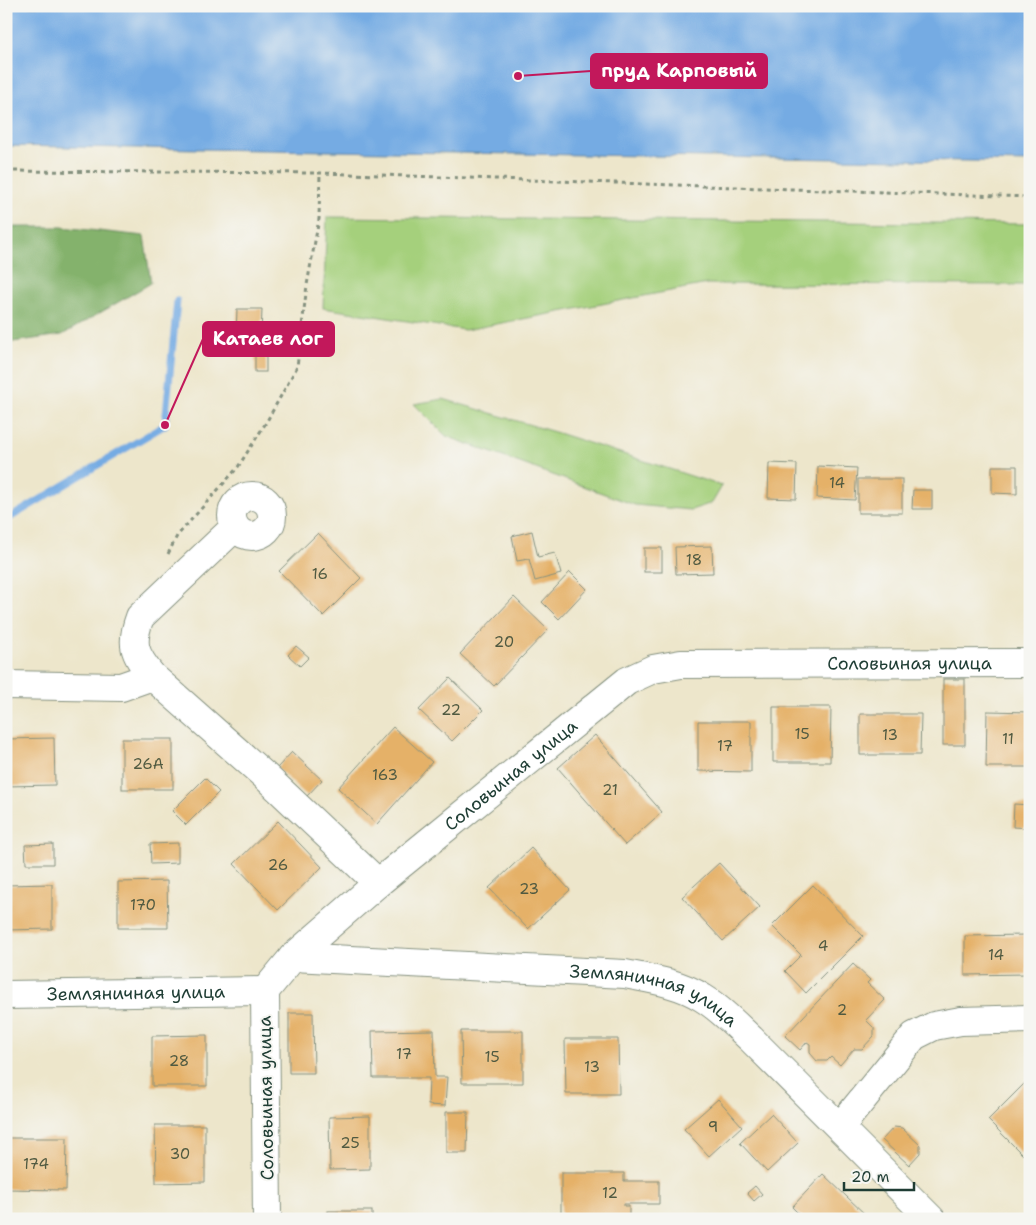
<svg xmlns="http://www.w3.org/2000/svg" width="1036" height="1225" font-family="'Shantell Sans',sans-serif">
	<rect width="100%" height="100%" fill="#f6f6f2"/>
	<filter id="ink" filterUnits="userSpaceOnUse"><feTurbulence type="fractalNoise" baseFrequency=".02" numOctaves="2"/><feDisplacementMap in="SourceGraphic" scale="10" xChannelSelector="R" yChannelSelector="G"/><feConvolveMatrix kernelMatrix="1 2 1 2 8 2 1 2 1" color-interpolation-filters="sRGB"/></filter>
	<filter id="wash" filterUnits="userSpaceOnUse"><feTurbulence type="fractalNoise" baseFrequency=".0096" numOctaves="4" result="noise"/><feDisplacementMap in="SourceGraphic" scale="20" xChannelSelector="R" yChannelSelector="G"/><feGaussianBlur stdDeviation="1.12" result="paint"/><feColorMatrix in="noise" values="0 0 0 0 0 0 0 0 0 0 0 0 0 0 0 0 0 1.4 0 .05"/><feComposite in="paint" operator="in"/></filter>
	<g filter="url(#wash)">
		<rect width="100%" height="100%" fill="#ede6cb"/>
		<g fill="#a5d07c" stroke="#628658">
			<polygon points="327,217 1030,224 1030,285 707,284 465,330 323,308"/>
			<polygon points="443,399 558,433 722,486 712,503 691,510 635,505 446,436 414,404"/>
		</g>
		<polygon fill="#84b26c" stroke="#527850" points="6,227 62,227 144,236 151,283 62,335 6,343"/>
		<polygon fill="#74abe3" stroke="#4a748c" points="6,6 1030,6 1030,162 6,146"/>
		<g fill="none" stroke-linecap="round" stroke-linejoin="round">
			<polyline stroke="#74abe3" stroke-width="7" points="6,520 165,425 177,301"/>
		</g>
		<g id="blocks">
			<g fill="#e5b168">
				<polygon points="237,309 262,309 261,338 236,337"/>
				<rect x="255" y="351" width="11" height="21"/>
				<polygon points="769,463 797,464 796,499 768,498"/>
				<polygon points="818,466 857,468 855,500 817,498"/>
				<polygon points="992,466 1017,466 1017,494 992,493"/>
				<rect x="858" y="479" width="44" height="34"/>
				<polygon points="913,490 932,490 932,509 912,509"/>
				<polygon points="532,531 538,557 555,553 561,574 535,581 529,559 517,561 512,536"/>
				<polygon points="318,533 361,578 323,616 279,571"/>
				<polygon points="712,546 713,573 676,574 675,547"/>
				<rect x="644" y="548" width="18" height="24"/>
				<polygon points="570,572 587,589 559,619 542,602"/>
				<polygon points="514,597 548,630 494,686 460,654"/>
				<polygon points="296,646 309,657 300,666 288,655"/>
				<polygon points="450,678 483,710 452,741 419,710"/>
				<rect x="943" y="679" width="22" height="66"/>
				<polygon points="773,707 831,707 830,762 773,762"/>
				<polygon points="987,711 1030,712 1030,767 986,767"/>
				<polygon points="860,714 921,714 920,755 860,755"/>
				<polygon points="698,721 751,721 751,772 698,771"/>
				<polygon points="393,727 432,762 377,824 338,788"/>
				<polygon points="595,735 662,812 625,845 558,768"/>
				<polygon points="54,738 55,785 6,786 6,739"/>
				<rect x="122" y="739" width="51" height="50"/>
				<polygon points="292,752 322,780 307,796 277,768"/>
				<polygon points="205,778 219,792 186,825 172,811"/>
				<polygon points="1014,804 1030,805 1029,828 1013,827"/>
				<polygon points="278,821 322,867 278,910 234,864"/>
				<polygon points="178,843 178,863 151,864 150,844"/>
				<polygon points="53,844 53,864 26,864 25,845"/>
				<polygon points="531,848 570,890 528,929 489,888"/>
				<polygon points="719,863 760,907 723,941 682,897"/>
				<polygon points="167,881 168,928 118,928 118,882"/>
				<polygon points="52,884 52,929 6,930 6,885"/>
				<polygon points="813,885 863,936 806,993 785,971 801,955 772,926"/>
				<polygon points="1026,935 1027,974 965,975 965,936"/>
				<polygon points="853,964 870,980 867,983 885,1000 866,1020 874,1028 874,1036 862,1049 854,1049 840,1065 831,1057 827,1061 817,1061 810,1053 810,1044 807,1042 800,1050 785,1036"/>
				<polygon points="289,1013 313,1013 314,1073 289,1073"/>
				<polygon points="434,1030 435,1077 447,1077 445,1106 428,1105 429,1078 373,1078 372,1031"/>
				<polygon points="461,1031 523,1031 523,1083 462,1083"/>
				<polygon points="207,1035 207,1086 152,1086 152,1036"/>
				<polygon points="565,1039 618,1039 619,1094 566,1094"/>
				<polygon points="1030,1078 1030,1148 1023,1155 988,1120"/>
				<polygon points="718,1099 742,1126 709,1156 684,1129"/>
				<polygon points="446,1112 468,1112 467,1153 446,1153"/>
				<polygon points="771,1114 798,1143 767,1172 740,1143"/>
				<polygon points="370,1116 370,1169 330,1170 329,1117"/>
				<polygon points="155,1125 205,1125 205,1182 156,1183"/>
				<polygon points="894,1127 902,1128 920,1145 920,1153 909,1165 882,1140"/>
				<polygon points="6,1138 67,1138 66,1190 6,1189"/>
				<polygon points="561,1173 624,1173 624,1181 659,1181 659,1204 624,1204 624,1206 629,1206 629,1219 588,1219 588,1216 561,1216"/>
				<polygon points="823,1174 870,1219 804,1219 792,1207"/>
				<polygon points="755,1186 762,1194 754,1201 747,1193"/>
				<rect x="328" y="1211" width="44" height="8"/>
			</g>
		</g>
	</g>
	<g filter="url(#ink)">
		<use href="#blocks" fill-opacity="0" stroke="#869280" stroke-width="1"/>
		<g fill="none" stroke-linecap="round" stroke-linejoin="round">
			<defs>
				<g id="minor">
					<circle cx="252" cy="516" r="20"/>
					<path d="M235,527L140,617C130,644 134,654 152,676L265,776L378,883"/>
					<polyline points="6,685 121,687 152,676"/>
					<path id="s1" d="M293,957L625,974C651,979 680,983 703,998C721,1009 736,1025 751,1039L931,1219"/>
					<path id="s2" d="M6,995L265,991"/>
					<polyline points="840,1127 914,1036 934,1026 961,1021 1030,1019"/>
					<path id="s3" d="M267,1219L265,991L293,957L378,883L627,681L653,669L681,664L1030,663"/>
				</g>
			</defs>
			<use href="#minor" stroke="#869280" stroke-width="30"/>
			<g stroke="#869280" stroke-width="3" stroke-dasharray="4 4" stroke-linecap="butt">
				<polyline points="6,171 320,173 1030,197"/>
				<polyline points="168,554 177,536 238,467 267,421 297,367 307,285 319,219 320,173"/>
			</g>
			<use href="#minor" stroke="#fff" stroke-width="28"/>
		</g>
	</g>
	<g text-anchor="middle" stroke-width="4" stroke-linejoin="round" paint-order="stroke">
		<g font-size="15" fill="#505a41">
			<text x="837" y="488">14</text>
			<text x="694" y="565">18</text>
			<text x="320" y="579">16</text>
			<text x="504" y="647">20</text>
			<text x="451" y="715">22</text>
			<text x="802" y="739">15</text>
			<text x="890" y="740">13</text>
			<text x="1008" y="744">11</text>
			<text x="725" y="751">17</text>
			<text x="148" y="769">26А</text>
			<text x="385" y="780">163</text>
			<text x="610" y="795">21</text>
			<text x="278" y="870">26</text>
			<text x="529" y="894">23</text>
			<text x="143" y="910">170</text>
			<text x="823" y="951">4</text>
			<text x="996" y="960">14</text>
			<text x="842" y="1015">2</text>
			<text x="404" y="1059">17</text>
			<text x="492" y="1062">15</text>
			<text x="179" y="1066">28</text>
			<text x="592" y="1072">13</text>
			<text x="713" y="1132">9</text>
			<text x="350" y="1148">25</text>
			<text x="180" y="1159">30</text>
			<text x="36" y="1169">174</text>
			<text x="610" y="1198">12</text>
		</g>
		<g font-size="18" fill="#1f3d34" stroke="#f6f6f2">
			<text dy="6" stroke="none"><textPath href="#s3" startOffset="991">Соловьиная улица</textPath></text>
			<text dy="6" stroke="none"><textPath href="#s3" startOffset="556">Соловьиная улица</textPath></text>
			<text dy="6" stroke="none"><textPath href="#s2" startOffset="130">Земляничная улица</textPath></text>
			<text dy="6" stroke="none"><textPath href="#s1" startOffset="366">Земляничная улица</textPath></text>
			<text transform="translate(266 1098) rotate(-91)" y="6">Соловьиная улица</text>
		</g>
	</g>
	<path fill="none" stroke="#c2185b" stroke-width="2" d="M518 76L591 71M165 425L203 339"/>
	<g fill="#c2185b" stroke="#f6f6f2" stroke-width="2">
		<circle cx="518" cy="76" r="5"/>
		<circle cx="165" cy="425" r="5"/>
	</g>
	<g fill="#c2185b" stroke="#c2185b" stroke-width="2">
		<rect x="591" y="54" width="176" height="34" rx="5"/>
		<rect x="203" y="322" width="131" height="34" rx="5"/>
	</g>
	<g font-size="19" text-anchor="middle" font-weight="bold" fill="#fff">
		<text x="679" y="77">пруд Карповый</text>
		<text x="268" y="345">Катаев лог</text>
	</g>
	<rect width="1036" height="1225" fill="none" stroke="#f6f6f2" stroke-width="25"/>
	<path d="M844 1182v8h70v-8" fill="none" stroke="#1f3d34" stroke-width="2.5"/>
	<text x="851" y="1182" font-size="15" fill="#1f3d34" stroke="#f6f6f2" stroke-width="4" paint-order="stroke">20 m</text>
</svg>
